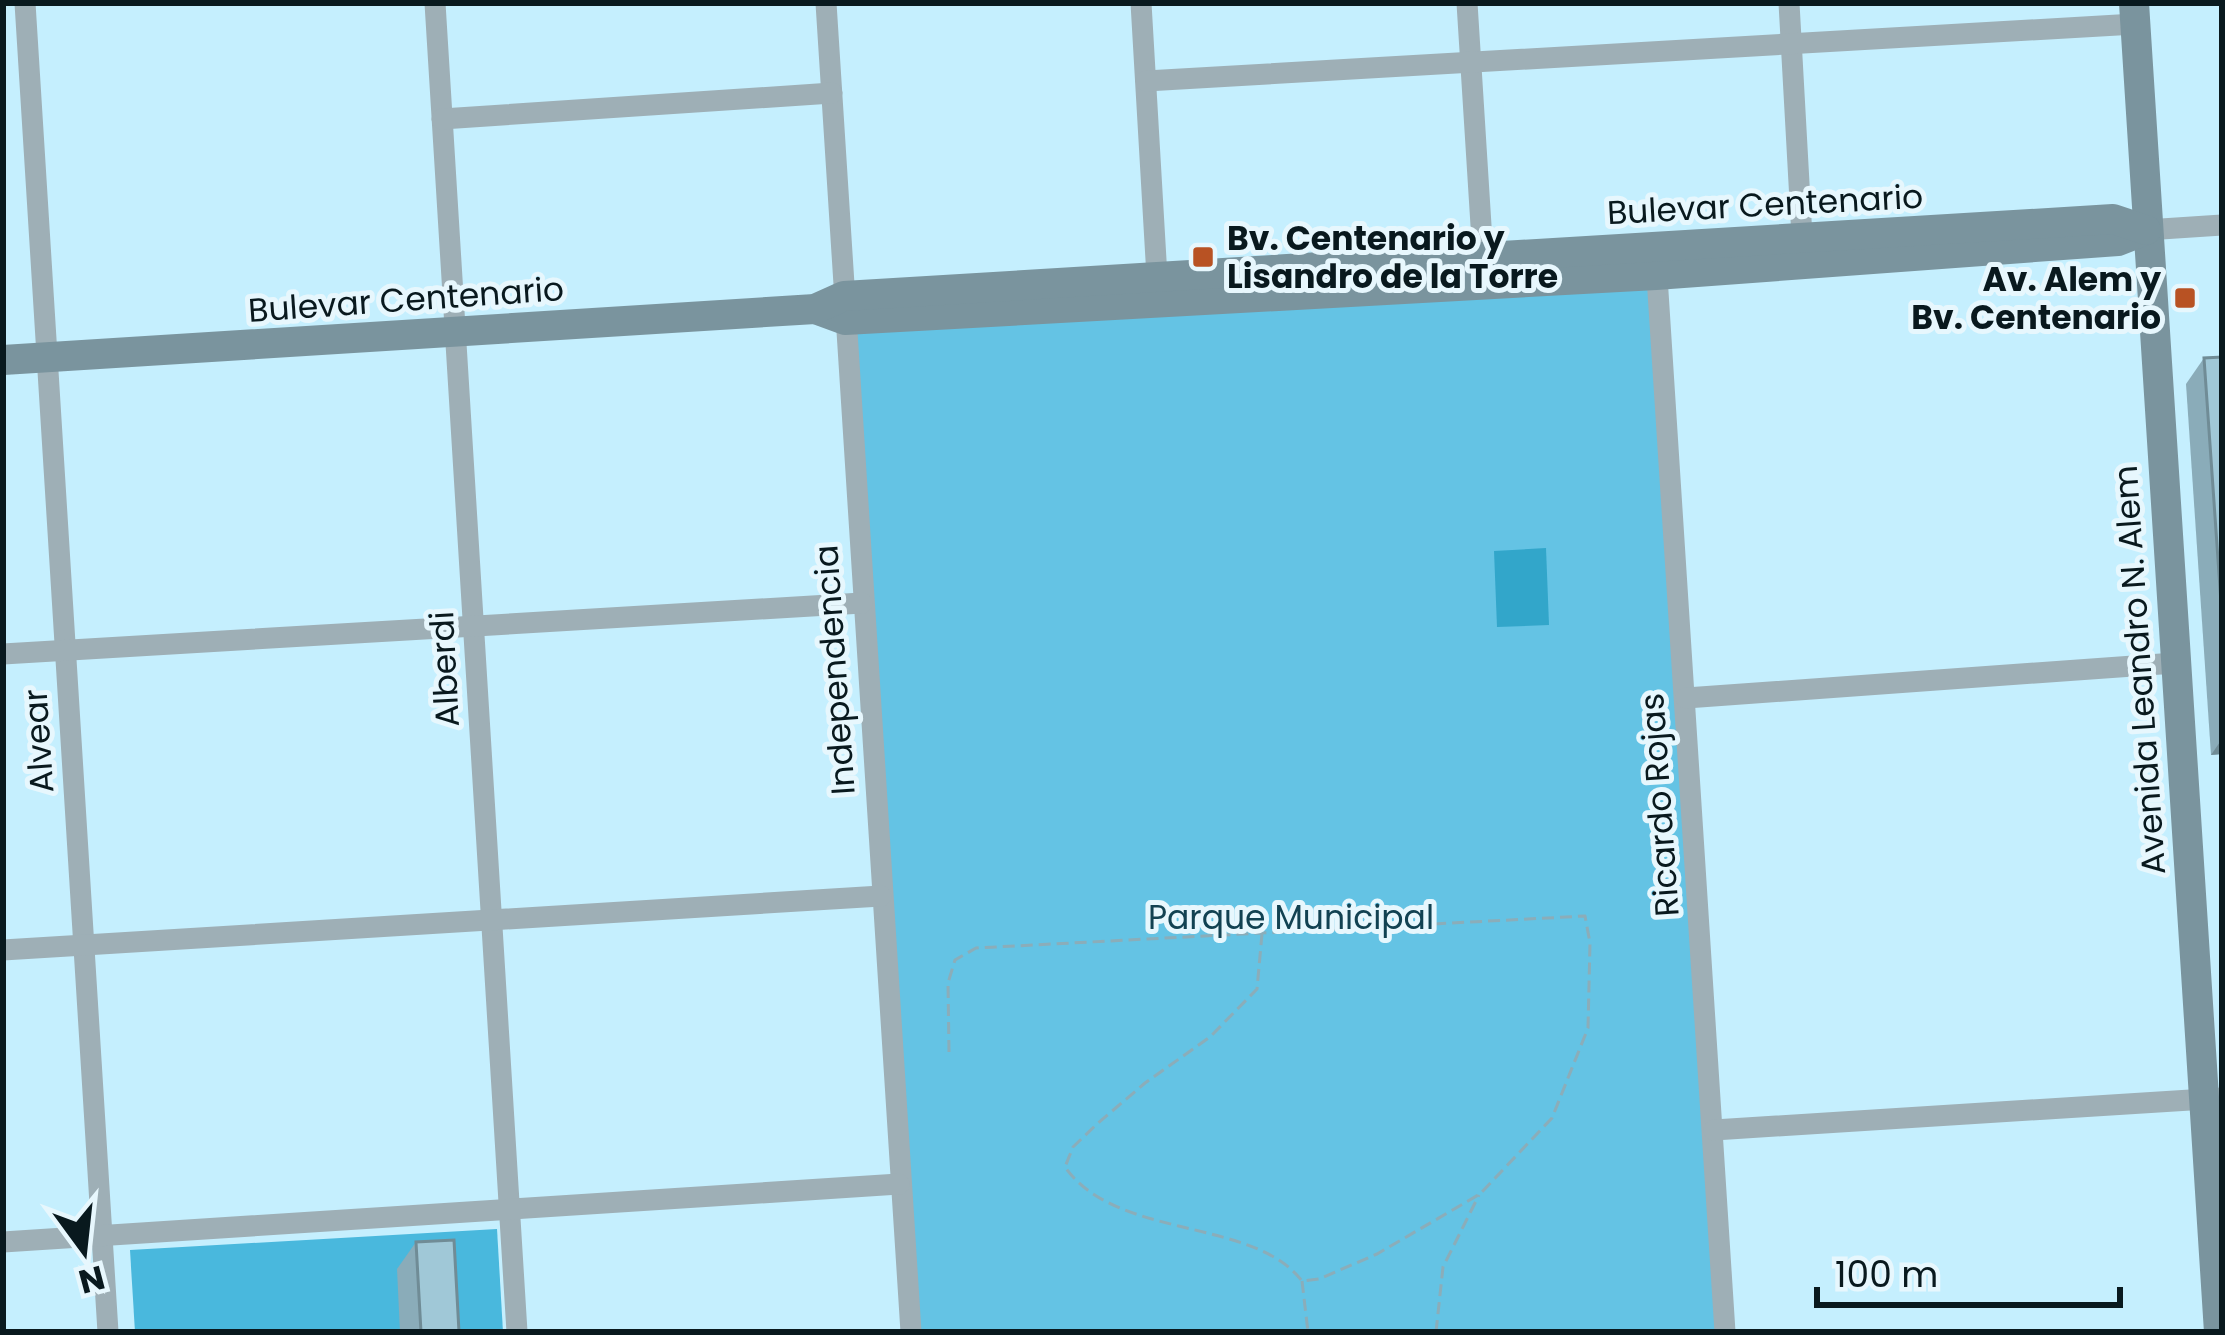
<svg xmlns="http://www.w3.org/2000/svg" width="2225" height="1335" font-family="Poppins,sans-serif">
	<rect width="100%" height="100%" fill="#c5effe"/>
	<polygon fill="#64c3e4" points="1656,275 1725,1332 911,1332 845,320"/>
	<polygon fill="#49b8dd" points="497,1229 503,1332 135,1332 130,1250"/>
	<polygon fill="#32a6ca" points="1546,548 1549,625 1497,627 1494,551"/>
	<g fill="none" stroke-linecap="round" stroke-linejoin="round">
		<g stroke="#8badb9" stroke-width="3" stroke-dasharray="12 6" stroke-linecap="butt">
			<path d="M949,1052L948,983L955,960L976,948L1585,916L1590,943L1588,1028L1552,1118L1480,1194L1377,1254L1319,1279L1302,1281C1253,1217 1116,1240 1065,1167L1073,1147L1097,1124L1145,1083L1210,1037L1257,989L1262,934"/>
			<polyline points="1302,1281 1308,1332"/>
			<polyline points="1436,1332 1443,1267 1479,1195"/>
		</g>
		<g stroke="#9eafb6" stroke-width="21">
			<polyline points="25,3 108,1332"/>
			<polyline points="435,3 517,1332"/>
			<polyline points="826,3 911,1332"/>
			<polyline points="1141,3 1157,277"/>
			<polyline points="1467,3 1483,257"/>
			<polyline points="1789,3 1802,237"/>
			<polyline points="1146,81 2135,24"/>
			<polyline points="442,119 832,93"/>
			<polyline points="2146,230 2222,225"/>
			<polyline points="1656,261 1725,1332"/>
			<polyline points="3,654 862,603"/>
			<polyline points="1686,698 2175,663"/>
			<polyline points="3,950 881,896"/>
			<polyline points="1714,1130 2222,1098"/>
			<polyline points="3,1242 899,1184"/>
		</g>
		<g stroke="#7a949e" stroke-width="30">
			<polyline points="2134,3 2219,1332"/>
			<polyline points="815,309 845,320 1656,275 2118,241 2146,230"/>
			<polyline points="3,360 815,309 844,296 2113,219 2146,230"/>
		</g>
	</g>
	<g fill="#8aacb9">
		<polygon points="2222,357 2222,754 2211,755 2186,384 2204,358"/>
		<polygon points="416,1242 459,1332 400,1332 397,1269"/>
	</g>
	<polygon fill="#708c96" points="2222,739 2222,754 2211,755"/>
	<g fill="#a0c8d7" stroke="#708c96" stroke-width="3">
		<polygon points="2222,357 2222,617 2204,358"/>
		<polygon points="454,1240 459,1332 421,1332 416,1242"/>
	</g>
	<g fill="#b85223" stroke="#e7f7fd" stroke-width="4.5">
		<rect x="1191" y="245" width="24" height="24" rx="6"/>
		<rect x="2173" y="286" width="24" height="24" rx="6"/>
	</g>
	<g text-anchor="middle" stroke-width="10" stroke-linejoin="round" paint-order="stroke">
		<g font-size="33" fill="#09191e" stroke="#e7f7fd">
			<text transform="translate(1765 204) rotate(-3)" y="12">Bulevar Centenario</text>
			<text transform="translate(406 299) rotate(-4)" y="12">Bulevar Centenario</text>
			<text transform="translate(444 669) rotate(-93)" y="12">Alberdi</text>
			<text transform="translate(834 670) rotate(-94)" y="12">Independencia</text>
			<text transform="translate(2139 670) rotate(-94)" y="12">Avenida Leandro N. Alem</text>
			<text transform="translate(38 741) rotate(-94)" y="12">Alvear</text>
			<text transform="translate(1659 805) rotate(-94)" y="12">Ricardo Rojas</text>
		</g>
		<g font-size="33" font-weight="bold" fill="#09191e" stroke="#e7f7fd" text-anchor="start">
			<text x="1227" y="250">Bv. Centenario y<tspan x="1227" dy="38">Lisandro de la Torre</tspan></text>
			<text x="2161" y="291" text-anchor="end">Av. Alem y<tspan x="2161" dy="38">Bv. Centenario</tspan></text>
		</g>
		<g font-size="33" fill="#124252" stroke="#e7f7fd">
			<text x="1291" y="929">Parque Municipal</text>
		</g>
	</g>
	<rect width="2225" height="1335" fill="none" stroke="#09191e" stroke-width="12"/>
	<g transform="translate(84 1251) rotate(165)" stroke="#e7f7fd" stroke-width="9" paint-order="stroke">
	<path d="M0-9L21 45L0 30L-21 45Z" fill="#09191e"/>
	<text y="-18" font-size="33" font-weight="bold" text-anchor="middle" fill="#09191e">N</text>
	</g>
	<path d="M1817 1287v18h303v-18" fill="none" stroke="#09191e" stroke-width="6"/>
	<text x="1835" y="1287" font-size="36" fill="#09191e" stroke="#e7f7fd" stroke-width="9" paint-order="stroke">100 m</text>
</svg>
